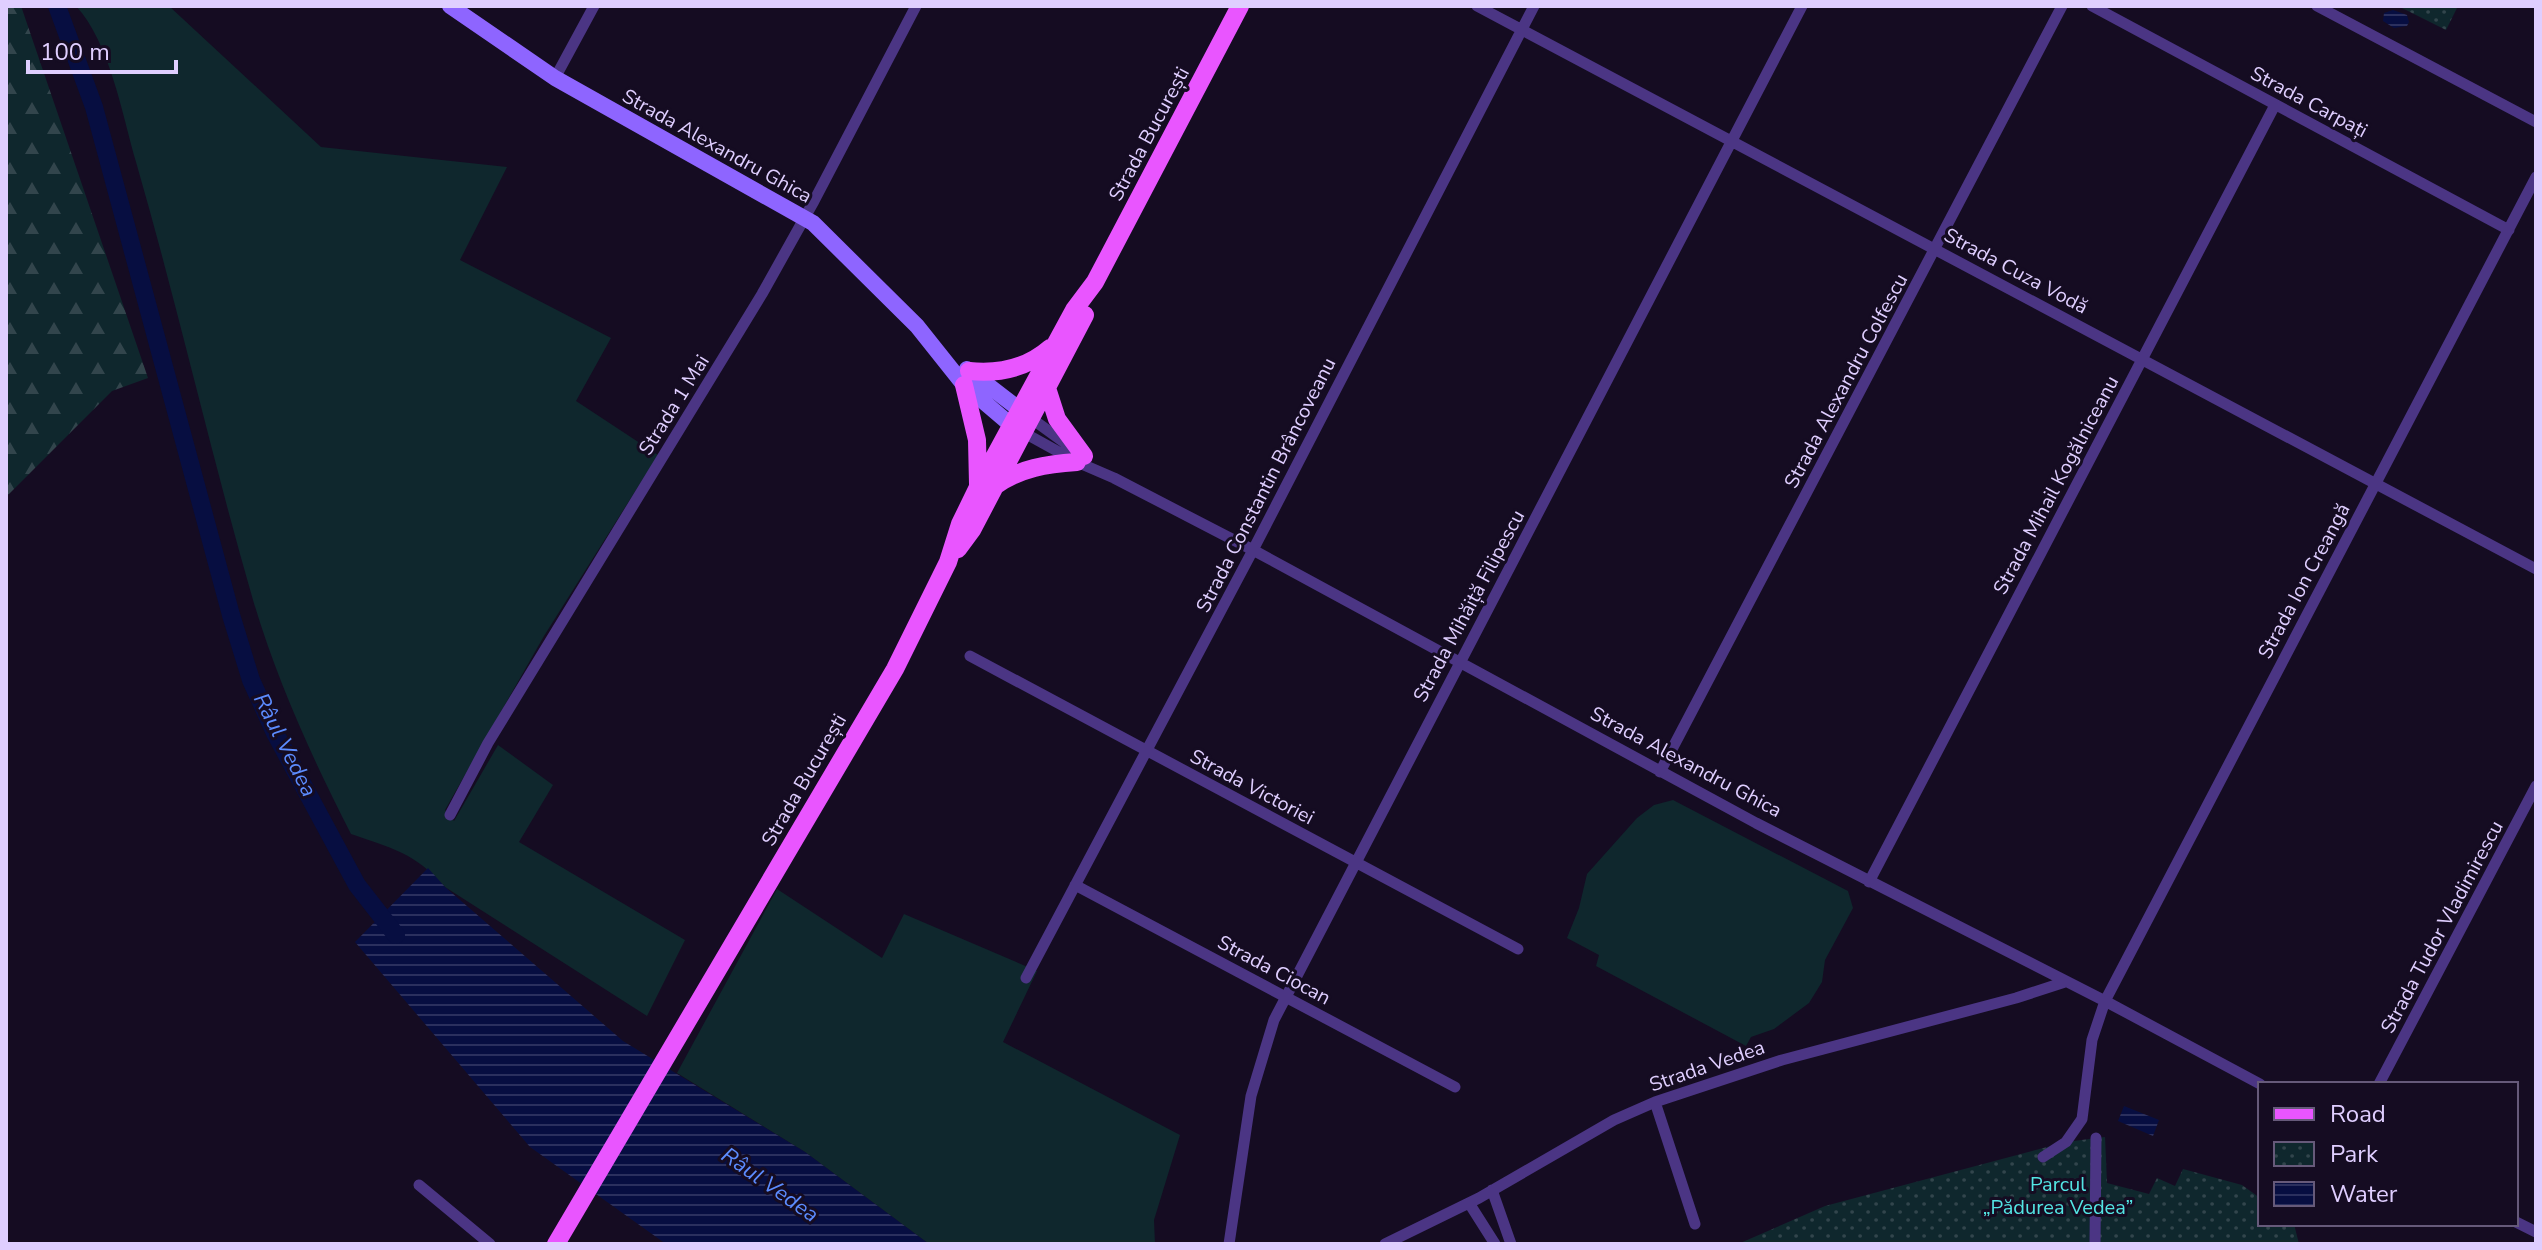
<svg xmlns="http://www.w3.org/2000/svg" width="2542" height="1250" viewBox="0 0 2542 1250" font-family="'Nunito Sans',sans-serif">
<defs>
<pattern id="forest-firs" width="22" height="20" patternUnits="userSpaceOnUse" patternTransform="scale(2)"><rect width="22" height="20" fill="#0f272d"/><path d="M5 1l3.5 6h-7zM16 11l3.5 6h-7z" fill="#32454c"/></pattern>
<pattern id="park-dots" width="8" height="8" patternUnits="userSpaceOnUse" patternTransform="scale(2)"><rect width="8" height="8" fill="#0f272d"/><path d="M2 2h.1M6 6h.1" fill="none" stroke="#32454c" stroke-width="1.8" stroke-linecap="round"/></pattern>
<pattern id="water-rules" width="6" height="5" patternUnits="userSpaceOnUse" patternTransform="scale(2)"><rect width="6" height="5" fill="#070e41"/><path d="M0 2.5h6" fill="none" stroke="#2b305e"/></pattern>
</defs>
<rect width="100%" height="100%" fill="#150c22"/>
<path fill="#0f272d" d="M76,6H169L321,147L507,167L460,260L611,338L576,401L658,455L544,636L445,810L454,821L498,745L553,785L519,842L685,940L647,1016L445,887C415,853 392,848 351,834C313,760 277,681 253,600C211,455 178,307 136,162C122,114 110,43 76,6Z
M1673,800L1848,891L1853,908L1825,960L1822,982L1809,1003L1774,1029L1751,1037L1746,1046L1596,966L1599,955L1567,938L1579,908L1587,874L1637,818L1654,805Z
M777,889L882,958L904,914L1037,971L1003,1042L1180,1135L1154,1220L1155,1244H929L805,1152L677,1073Z"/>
<path fill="url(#forest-firs)" d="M6,6H21L148,378L112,391L6,497Z"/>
<path fill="url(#park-dots)" d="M2398,6H2458L2446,30Z
M2105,1137L2107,1183L2149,1194L2157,1178L2175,1186L2183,1169L2242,1185L2260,1198V1224H2294L2299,1244H1738L1825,1206L2066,1142Z"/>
<path fill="url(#water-rules)" d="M2393,10L2407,15L2409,22L2407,26L2394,28L2383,21L2384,13Z
M428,868L445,887L623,1041L805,1152L929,1244H666L530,1147L355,942Z
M2124,1106L2159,1120L2153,1136L2118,1121Z"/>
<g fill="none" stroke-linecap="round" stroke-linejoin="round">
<path stroke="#070e41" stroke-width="18" d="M57,6L94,107L231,615L251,680L275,733L357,885L396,935"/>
<path stroke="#4b3584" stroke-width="11" d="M1477,6L2536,569
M2092,6L2509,230
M2317,6L2536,122
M555,78L594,6
M1028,416L1072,448
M1019,430L1077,462L1114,478L1253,550L1756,823L2105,1001L2260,1084
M970,656L1518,949
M1660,772L2062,6
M450,815L488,743L762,294L814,201L916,6
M1869,882L2275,105
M1075,885L1455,1087
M1026,978L1253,550L1534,6
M2379,1084L2536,786
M1655,1102L1695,1224
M2043,1157L2066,1142L2082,1119L2092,1040L2105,1001L2536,177
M419,1185L490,1244
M1492,1190L1511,1244
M1469,1203L1495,1244
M2516,1222L2536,1232
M1229,1244L1251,1096L1274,1020L1802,6
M1385,1244L1479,1198L1614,1120L1655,1102L1782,1060L2016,998L2065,982
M2095,1244L2096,1138"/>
<path stroke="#8e65ff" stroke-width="16" d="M450,6L555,78L813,223L917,326L964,385L1011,425
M967,369L1020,410"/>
<path stroke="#e955ff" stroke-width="18" d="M969,371C998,374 1027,368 1050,348
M964,385L977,440L978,484
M1047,388L1057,419L1084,456
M995,486C1020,468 1047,464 1077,462
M958,549L972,530L1085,315
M556,1244L895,669L948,562L960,524L978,487L1074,310L1095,282L1240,6"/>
</g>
<g text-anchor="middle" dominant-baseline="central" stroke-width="6" stroke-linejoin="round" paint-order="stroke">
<g font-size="20" fill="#dfceff" stroke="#150c22">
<text transform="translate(2309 102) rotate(28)">Strada Carpați</text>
<text transform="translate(1149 134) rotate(-62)">Strada București</text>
<text transform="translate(717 146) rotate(29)">Strada Alexandru Ghica</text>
<text transform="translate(2016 271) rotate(28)">Strada Cuza Vodă</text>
<text transform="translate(1846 381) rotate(-62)">Strada Alexandru Colfescu</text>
<text transform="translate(674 405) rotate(-58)">Strada 1 Mai</text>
<text transform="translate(1266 485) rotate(-63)">Strada Constantin Brâncoveanu</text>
<text transform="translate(2056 485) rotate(-62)">Strada Mihail Kogălniceanu</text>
<text transform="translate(2304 581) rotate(-62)">Strada Ion Creangă</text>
<text transform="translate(1469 606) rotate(-62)">Strada Mihăiță Filipescu</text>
<text transform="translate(1686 762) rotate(28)">Strada Alexandru Ghica</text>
<text transform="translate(804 780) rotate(-60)">Strada București</text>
<text transform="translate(1252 787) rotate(28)">Strada Victoriei</text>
<text transform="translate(2442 927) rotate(-62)">Strada Tudor Vladimirescu</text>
<text transform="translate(1274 970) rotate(28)">Strada Ciocan</text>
<text transform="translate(1707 1066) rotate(-19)">Strada Vedea</text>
</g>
<g font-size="20" fill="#53e5e4" stroke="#150c22">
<text x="2058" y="1184">Parcul<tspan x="2058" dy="23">„Pădurea Vedea”</tspan></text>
</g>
<g font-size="22" font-style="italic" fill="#5c8cff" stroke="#150c22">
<text transform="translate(285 745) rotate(63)">Râul Vedea</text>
<text transform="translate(770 1185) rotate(35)">Râul Vedea</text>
</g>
</g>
<rect width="2542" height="1250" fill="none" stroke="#dfceff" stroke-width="16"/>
<rect x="2258" y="1082" width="260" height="144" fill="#150c22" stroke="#665a7a" stroke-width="2"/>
<rect x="2274" y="1108" width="40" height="12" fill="#e955ff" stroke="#665a7a" stroke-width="2"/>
<text x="2330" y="1122" font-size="24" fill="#dfceff">Road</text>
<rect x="2274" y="1142" width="40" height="24" fill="url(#park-dots)" stroke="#665a7a" stroke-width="2"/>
<text x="2330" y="1162" font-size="24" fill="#dfceff">Park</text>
<rect x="2274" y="1182" width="40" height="24" fill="url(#water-rules)" stroke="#665a7a" stroke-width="2"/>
<text x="2330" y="1202" font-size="24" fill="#dfceff">Water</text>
<path d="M28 60v12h148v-12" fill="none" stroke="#dfceff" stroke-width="4"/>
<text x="40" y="60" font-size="24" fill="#dfceff" stroke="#150c22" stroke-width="6" paint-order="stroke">100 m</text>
</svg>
